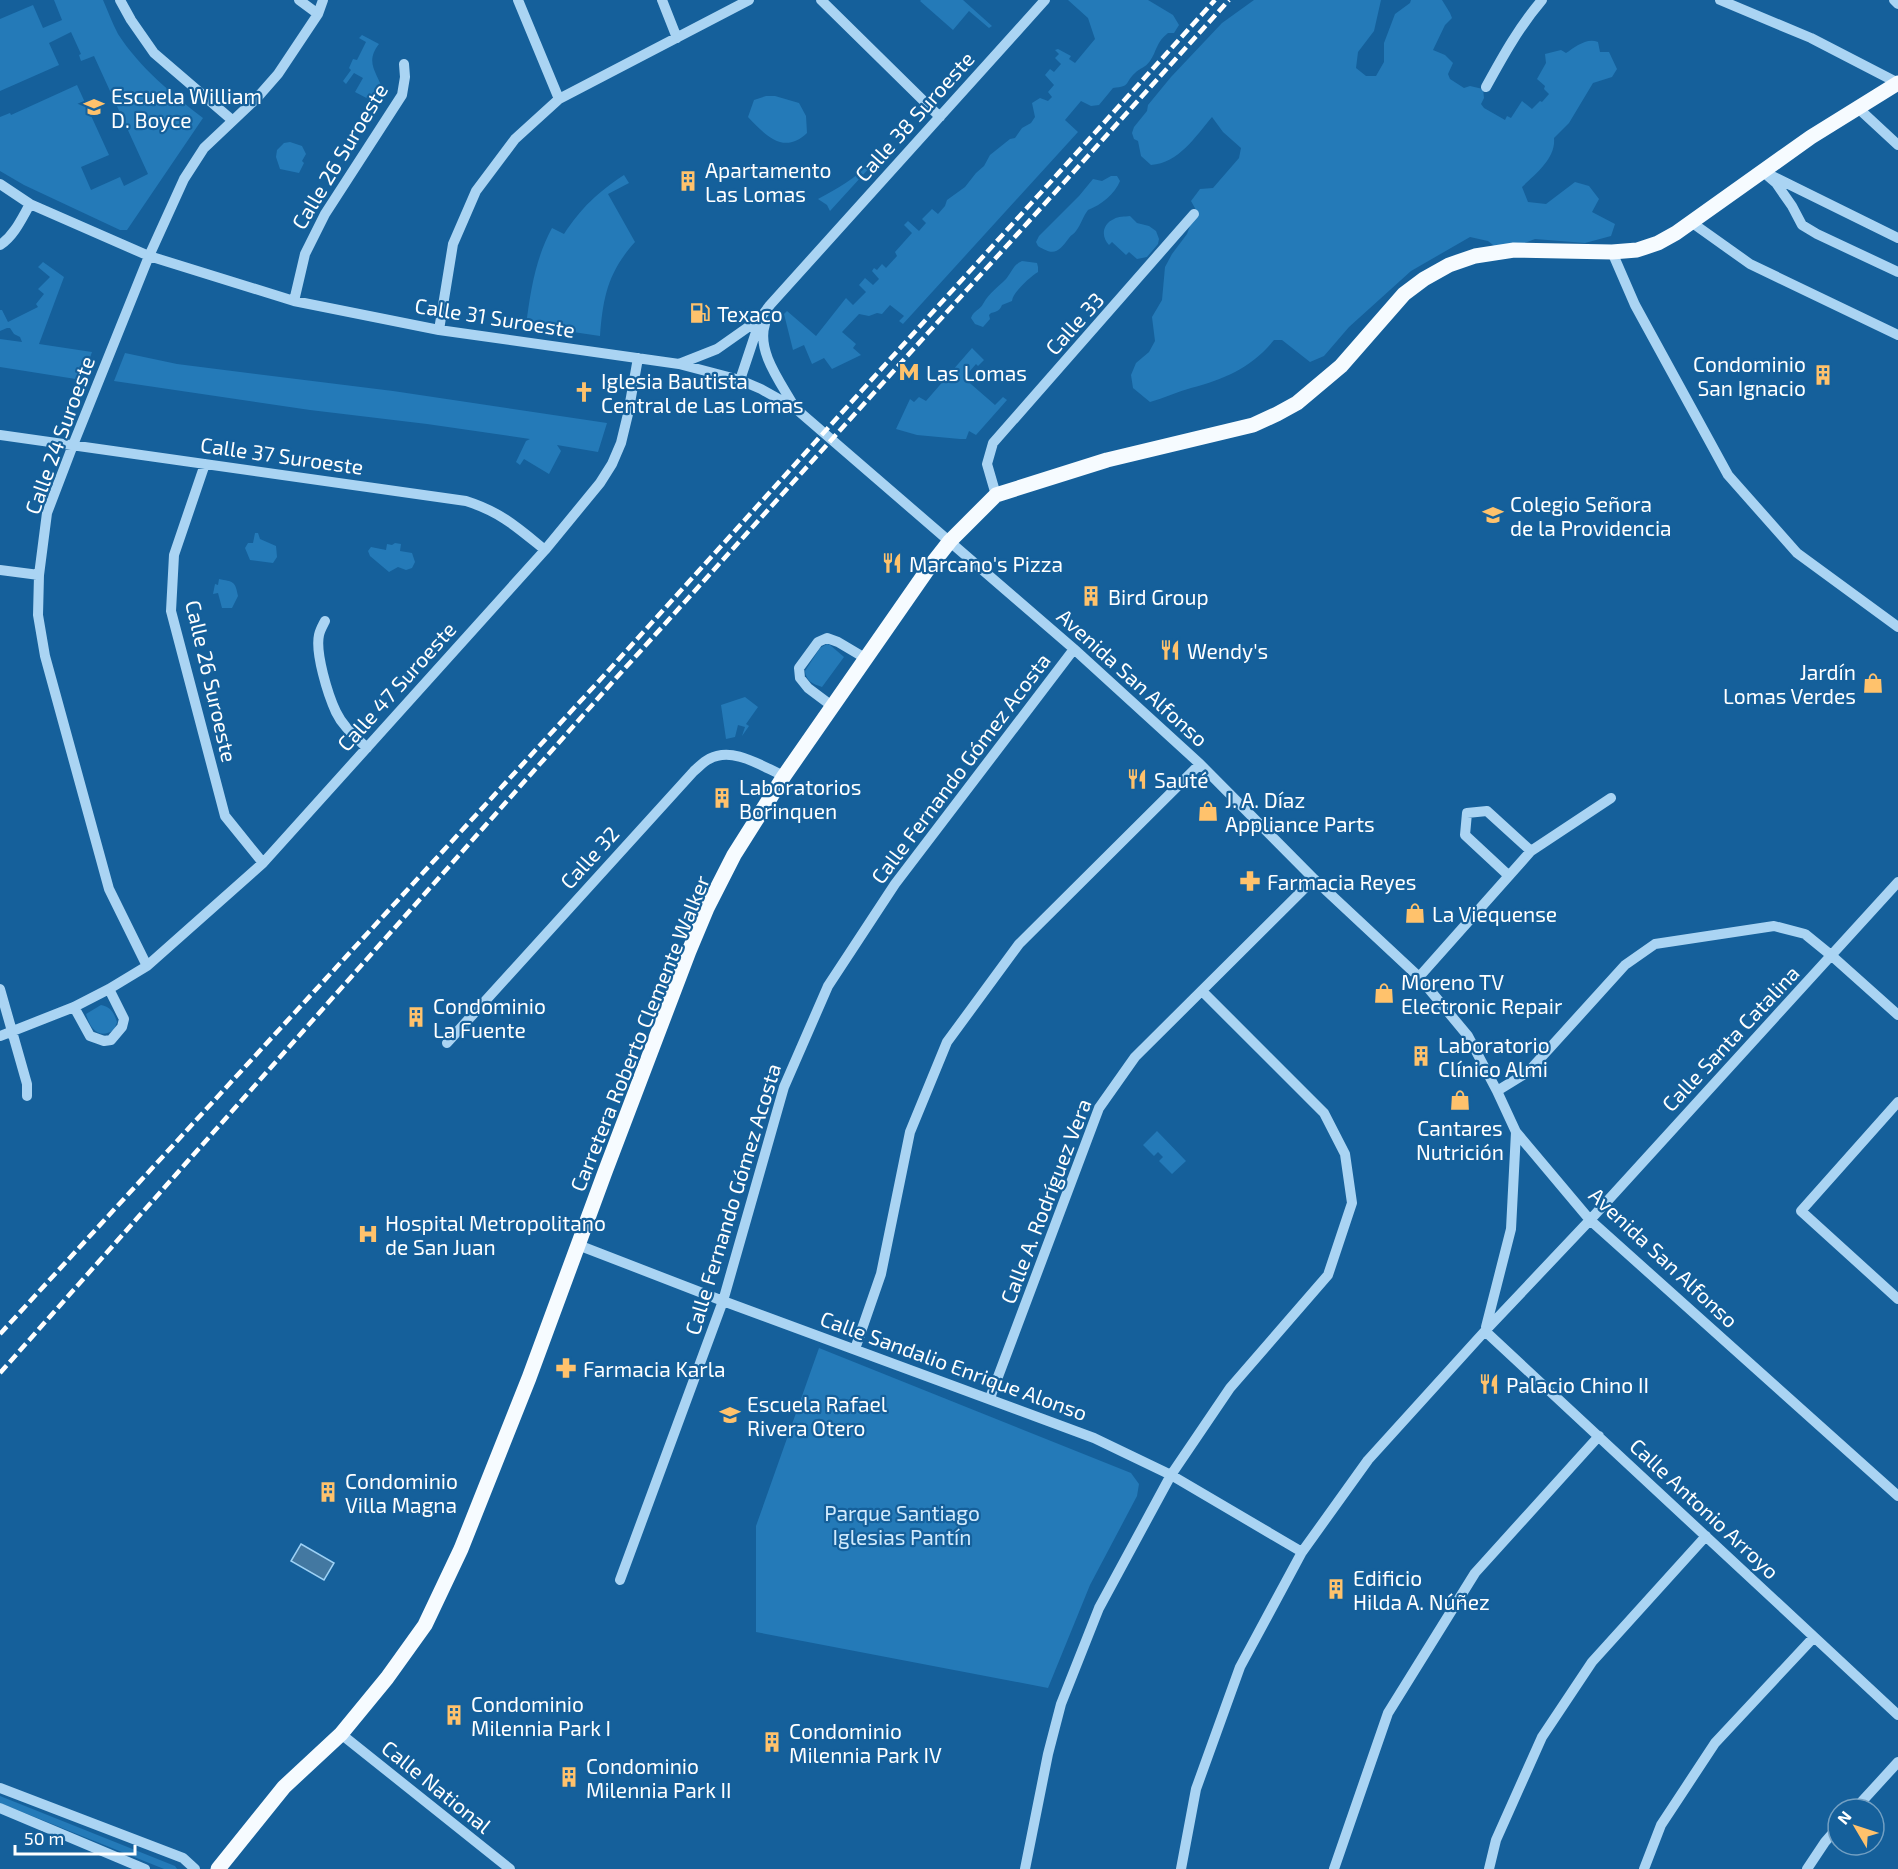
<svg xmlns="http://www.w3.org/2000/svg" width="1898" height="1869" viewBox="0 0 1898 1869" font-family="'Exo 2',sans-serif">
<rect width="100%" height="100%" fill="#15609b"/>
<path fill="#247ab8" d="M54,0H103C108,11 112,23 118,34C140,68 172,94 203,118L127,230H120L24,185L0,171V117L10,113L11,115L77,85L109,155L81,167L91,190L120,177L124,186L148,174L94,56L81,61L79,55L81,54L71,32L49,43L59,65L0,91V19L33,5L43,28L62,20Z
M921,0H963L992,26L989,28L969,11L953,30L920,1Z
M1068,0H1148L1173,15L1179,25L1174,33H1168C1156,42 1157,51 1150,61C1145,68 1140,68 1135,73C1124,83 1132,86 1113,88L1099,105L1091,106L1081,101L1065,120L1078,132L903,324L899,321L904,316L890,305L882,314L877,313L869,316L859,314L842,332L856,344L853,348L861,355L832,369L824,358L812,364L804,345L793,350L784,314L787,311L816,336L846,298L853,305L866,292L859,285L865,278L873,285L879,279L872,271L874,268L877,270L882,264L886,268L897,256L895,252L912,233L904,225L908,221L919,231L926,223L922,219L932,209L938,214L945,206L947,200L965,187L976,173L984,166L990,155L1010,139L1015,138L1022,128L1031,123L1035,117L1032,103L1040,98L1048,101L1052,97L1048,92L1054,85L1045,75L1050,69L1054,72L1061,64L1055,58L1059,54L1055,50L1058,49L1071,56L1069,59L1075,63L1095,39L1088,18Z
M1254,0H1381L1374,31L1358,52L1356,68L1366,76H1376L1384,62V43L1395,14L1410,3L1411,0H1442L1450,13L1452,18L1445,25L1433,50L1445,55L1453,63L1448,74L1450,79L1464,88L1470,86L1483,89L1484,98L1481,104L1484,108L1505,120L1507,116L1511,118L1522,101L1532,109L1540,101L1542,102L1549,94L1544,89L1545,86L1537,79L1546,63L1545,54L1561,50L1566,53C1575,47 1587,37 1598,42L1600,52H1609L1617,69L1612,77L1593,83L1569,123L1554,138C1556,159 1535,174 1522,187L1528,202L1546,204L1575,182L1589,186L1599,199L1592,212L1615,224L1611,236L1585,243L1535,239L1502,252L1488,241L1470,237L1411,271L1349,327L1324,356L1310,362L1282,340H1274C1251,368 1224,379 1191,388C1177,392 1164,398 1150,402L1133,388L1131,375L1136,363L1149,352L1155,341L1152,317L1162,300L1165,267L1172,254L1187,234L1196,210L1191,201L1200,189L1213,188L1239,158L1241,148L1223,132L1212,117C1195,137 1179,163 1151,165L1141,156L1138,141L1134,139L1132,133L1134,127L1147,111L1148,105L1171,77L1222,23Z
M362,35L379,44C364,63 378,73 383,91L376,103L355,92L363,78L354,73L346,84L343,81L351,70L349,68L353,59L357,60L366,42L359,38Z
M766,96H775L799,103L806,116L807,133C784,155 766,136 748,117L754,100Z
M290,142L302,146L306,154L302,161L304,163L299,173L280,169L276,157L277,150L284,143Z
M871,162L872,165L830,211L827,205L818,199C838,188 855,179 871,162Z
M624,175L629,183L608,194L635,242C608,272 603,297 600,336L526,325C531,289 535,260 552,228L564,234C582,207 597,193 624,175Z
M1111,176H1117L1120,181C1115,194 1101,205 1088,210C1083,216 1081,225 1076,231C1074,234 1071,235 1069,238C1059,251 1055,257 1038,246L1036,242L1039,236L1079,196L1093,179L1102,181Z
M1130,216L1137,223L1149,226L1156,231L1159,239L1158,244L1147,257L1137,259L1129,252L1126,255L1112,242L1109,245C1101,237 1102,224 1114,219C1118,216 1125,217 1130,216Z
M1022,261L1037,263L1038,267V272C1030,277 1013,292 1012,301L1002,305C1000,310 997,312 991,313L989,315L990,319L983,327L975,324L971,318C974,310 980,310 983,304C990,292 997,288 1006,279C1012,272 1013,265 1022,261Z
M43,262L64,277L39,344L92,352L82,380L0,367V339L22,342L20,337L14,334L10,328H7L0,331V310H2L8,322L38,307L36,304L44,294L38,289L50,277L38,267Z
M972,348L984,360L978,366L976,364L964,378L995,405L1003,397L1007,400L976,435L969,431L966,439H960L917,435L896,429L910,399L914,402L919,397L926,401Z
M125,353L177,364L393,391L607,423L598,452L557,445L561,451L549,474L524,459L520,465L516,462L526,441L530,439L427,424L310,410L114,381Z
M255,533H258L260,539L276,546L277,557L273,563L250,560L245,548L248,543H253Z
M395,543L401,544L400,551L412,553L415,562L412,568L406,570L398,567L389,572L370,556L368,551L371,547L386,550L387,544L392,545Z
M219,579C233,582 235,580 238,596L232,608H222L218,593L213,594L215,584L218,585Z
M827,644L830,645L844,657L822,687C813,684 806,681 805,671L820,648Z
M745,697L758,707L746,724L749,726L742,736L745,727L738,725L735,737L726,739L721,705Z
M101,1005C111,1007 114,1013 117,1022L114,1030C98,1040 90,1028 86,1014Z
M1157,1131L1186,1161L1172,1174L1159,1161L1163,1157L1158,1152L1154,1156L1143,1145Z
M819,1348L1131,1473L1139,1484L1137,1496L1090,1585L1048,1688L756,1632V1526Z
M0,1796L175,1866L177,1869H164L0,1803Z"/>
<path fill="#4378a1" stroke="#9dd1f5" stroke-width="1.5" d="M301,1544L334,1563L324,1580L291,1561Z"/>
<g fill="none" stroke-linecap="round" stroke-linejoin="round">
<path stroke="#aad4f3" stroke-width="10" d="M120,0L131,20L154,53L232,120
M299,0L318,14
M518,0L559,99
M662,0L677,38
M821,0L940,117
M1720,0L1811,38L1898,83
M1894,0L1898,4
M1486,87C1503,56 1519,27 1542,0
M1858,108L1898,145
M1762,171L1776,183L1792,206L1802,225L1817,234L1898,272
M1770,175L1898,238
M0,184L30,204L149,256L294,301L439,330L679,364L740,380L761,389L795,408L1074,649L1200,764L1314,879L1419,977L1468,1036L1497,1091L1516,1132L1590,1220L1898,1496
M1691,222L1750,264L1898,335
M0,245C14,236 22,218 30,204
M1612,252L1635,305L1728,475L1797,553L1898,627
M294,301L305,254L325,214L402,95L405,77L404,64
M765,324C756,352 782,384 795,408
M439,330L453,244L476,191L515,139L559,99L749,0
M679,364L717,349L761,318
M740,380L761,317L770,305L1045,0
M0,435L466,501C501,512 518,528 545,550
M205,464L174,555L171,611L225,816L263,863
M996,495L987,464L993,443L1194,214
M0,570L39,575
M325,621C323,625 320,630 319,635C315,653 328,695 336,712C343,727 356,737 367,748
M832,706L808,688L800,678L799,668L818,642L827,638L838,642L865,658
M1508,875L1465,835L1467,813L1487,811L1531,851
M147,966L109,889L45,656L38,615L39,575L47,513L73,445L149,256L184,179L204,148L257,98L278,74L318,14L323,0
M1419,977L1531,851L1611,798
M0,989L27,1084V1096
M74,1007L90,1036L104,1041L111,1040L122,1027L124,1019L109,989
M0,1036L74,1007L109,989L147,966L263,863L545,550L600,483L612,464L621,443L628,414L638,358
M447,1043L694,771C699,767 703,762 709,759C733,746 761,766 784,776
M1497,1091L1528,1072L1625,965L1655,944L1774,926L1805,934L1832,956L1898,1015
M1898,1102L1801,1211L1898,1299
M578,1245L723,1301L1094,1438L1171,1475L1302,1552
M1486,1327L1511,1229L1516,1132
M1485,1331L1898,1715
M855,1349L881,1274L910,1132L947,1042L1019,944L1200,764
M990,1398L1099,1108L1135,1057L1314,879
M620,1580L723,1301L784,1087L828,986L895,884L1074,649
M341,1734L510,1869
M0,1788L183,1858L195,1869
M0,1808L145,1869
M1855,1809L1898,1762
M1025,1869L1048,1754L1061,1704L1099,1608L1171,1475L1230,1388L1328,1275L1352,1203L1345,1154L1324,1113L1202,991
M1181,1869L1196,1789L1240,1667L1302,1552L1368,1460L1485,1331L1590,1220L1898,882
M1334,1869L1388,1713L1475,1573L1599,1436
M1489,1869L1496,1840L1542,1737L1592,1662L1706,1536
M1644,1869L1661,1825L1715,1743L1814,1637
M1807,1869L1825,1842L1838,1827"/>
<path stroke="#f6fbff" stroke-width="15" d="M218,1869L284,1787L341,1734L387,1678L425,1625L461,1549L529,1378L605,1172L689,951L707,908L734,855L784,776L928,569L950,541L996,495L1107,460L1253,425L1277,414L1297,403L1341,366L1404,294L1424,279L1449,265L1475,256L1514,250L1612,252L1637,250L1658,243L1676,233L1811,137L1898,83"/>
<path stroke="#fff" stroke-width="4.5" stroke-dasharray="10 4.5" stroke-linecap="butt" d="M0,1334L609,670L1215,0
M0,1373L617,677L1229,0"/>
</g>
<defs>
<g id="school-bare" transform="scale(1.62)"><path d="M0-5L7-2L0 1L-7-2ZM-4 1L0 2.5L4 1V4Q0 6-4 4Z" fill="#ffc26c" stroke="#15609b" stroke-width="2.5" paint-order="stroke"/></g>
<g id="building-bare" transform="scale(1.62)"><path d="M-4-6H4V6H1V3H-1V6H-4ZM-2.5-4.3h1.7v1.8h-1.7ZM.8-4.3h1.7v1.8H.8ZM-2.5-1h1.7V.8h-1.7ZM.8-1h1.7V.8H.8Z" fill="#ffc26c" stroke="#15609b" stroke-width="2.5" paint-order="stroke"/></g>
<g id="fuel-bare" transform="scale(1.62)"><path d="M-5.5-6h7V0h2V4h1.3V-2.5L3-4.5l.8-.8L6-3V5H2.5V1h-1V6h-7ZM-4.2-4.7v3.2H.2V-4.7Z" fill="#ffc26c" stroke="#15609b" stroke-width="2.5" paint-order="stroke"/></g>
<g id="metro-bare" transform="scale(1.62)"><path d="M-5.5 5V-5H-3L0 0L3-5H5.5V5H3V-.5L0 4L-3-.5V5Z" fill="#ffc26c" stroke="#15609b" stroke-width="2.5" paint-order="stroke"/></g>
<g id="church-bare" transform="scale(1.62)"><path d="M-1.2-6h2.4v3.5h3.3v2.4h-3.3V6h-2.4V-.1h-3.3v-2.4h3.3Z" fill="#ffc26c" stroke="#15609b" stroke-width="2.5" paint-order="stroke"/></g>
<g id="restaurant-bare" transform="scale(1.62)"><path d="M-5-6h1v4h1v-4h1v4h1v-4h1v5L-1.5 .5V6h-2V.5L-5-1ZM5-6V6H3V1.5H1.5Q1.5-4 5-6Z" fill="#ffc26c" stroke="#15609b" stroke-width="2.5" paint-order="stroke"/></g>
<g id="shop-bare" transform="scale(1.62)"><path d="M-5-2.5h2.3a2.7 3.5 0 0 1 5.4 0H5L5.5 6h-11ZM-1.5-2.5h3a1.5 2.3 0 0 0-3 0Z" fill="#ffc26c" stroke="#15609b" stroke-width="2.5" paint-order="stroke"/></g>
<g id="pharmacy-bare" transform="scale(1.62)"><path d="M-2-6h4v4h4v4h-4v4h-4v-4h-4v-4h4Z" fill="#ffc26c" stroke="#15609b" stroke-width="2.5" paint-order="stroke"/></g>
<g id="hospital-bare" transform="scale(1.62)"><path d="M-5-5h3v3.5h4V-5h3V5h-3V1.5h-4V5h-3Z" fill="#ffc26c" stroke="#15609b" stroke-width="2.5" paint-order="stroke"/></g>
</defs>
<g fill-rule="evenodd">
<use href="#school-bare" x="94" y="107"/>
<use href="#building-bare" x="688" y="181"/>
<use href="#fuel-bare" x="700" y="313"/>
<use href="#metro-bare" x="909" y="372"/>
<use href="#building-bare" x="1823" y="375"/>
<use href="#church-bare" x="584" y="392"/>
<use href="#school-bare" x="1493" y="515"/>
<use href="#restaurant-bare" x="892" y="563"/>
<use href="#building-bare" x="1091" y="596"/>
<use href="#restaurant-bare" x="1170" y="650"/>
<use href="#shop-bare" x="1873" y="683"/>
<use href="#restaurant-bare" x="1137" y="779"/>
<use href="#building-bare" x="722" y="798"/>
<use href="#shop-bare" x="1208" y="811"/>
<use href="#pharmacy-bare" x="1250" y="881"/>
<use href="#shop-bare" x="1415" y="913"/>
<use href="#shop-bare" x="1384" y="993"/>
<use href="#building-bare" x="416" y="1017"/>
<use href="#building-bare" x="1421" y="1056"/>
<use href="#shop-bare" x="1460" y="1100"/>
<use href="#hospital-bare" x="368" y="1234"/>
<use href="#pharmacy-bare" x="566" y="1368"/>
<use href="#restaurant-bare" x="1489" y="1384"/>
<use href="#school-bare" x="730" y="1415"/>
<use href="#building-bare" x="328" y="1492"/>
<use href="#building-bare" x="1336" y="1589"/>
<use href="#building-bare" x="454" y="1715"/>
<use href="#building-bare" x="772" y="1742"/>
<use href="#building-bare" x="569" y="1777"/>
</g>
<g text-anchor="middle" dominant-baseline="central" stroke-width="4.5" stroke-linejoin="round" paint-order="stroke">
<g font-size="21" fill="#fff" stroke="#15609b" text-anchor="start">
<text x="111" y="95">Escuela William<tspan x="111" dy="24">D. Boyce</tspan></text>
<text x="705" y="169">Apartamento<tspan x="705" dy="24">Las Lomas</tspan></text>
<text x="717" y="313">Texaco</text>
<text x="1806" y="363" text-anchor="end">Condominio<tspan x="1806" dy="24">San Ignacio</tspan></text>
<text x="926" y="372">Las Lomas</text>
<text x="601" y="380">Iglesia Bautista<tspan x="601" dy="24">Central de Las Lomas</tspan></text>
<text x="1510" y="503">Colegio Señora<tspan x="1510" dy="24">de la Providencia</tspan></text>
<text x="909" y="563">Marcano's Pizza</text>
<text x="1108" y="596">Bird Group</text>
<text x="1187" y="650">Wendy's</text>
<text x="1856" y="671" text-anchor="end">Jardín<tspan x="1856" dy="24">Lomas Verdes</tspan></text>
<text x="1154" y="779">Sauté</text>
<text x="739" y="786">Laboratorios<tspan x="739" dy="24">Borinquen</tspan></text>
<text x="1225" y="799">J. A. Díaz<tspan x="1225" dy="24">Appliance Parts</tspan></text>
<text x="1267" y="881">Farmacia Reyes</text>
<text x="1432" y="913">La Viequense</text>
<text x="1401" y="981">Moreno TV<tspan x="1401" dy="24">Electronic Repair</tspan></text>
<text x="433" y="1005">Condominio<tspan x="433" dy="24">La Fuente</tspan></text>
<text x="1438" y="1044">Laboratorio<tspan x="1438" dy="24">Clínico Almi</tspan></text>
<text x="1460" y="1127" text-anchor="middle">Cantares<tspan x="1460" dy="24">Nutrición</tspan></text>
<text x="385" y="1222">Hospital Metropolitano<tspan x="385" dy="24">de San Juan</tspan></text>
<text x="583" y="1368">Farmacia Karla</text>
<text x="1506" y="1384">Palacio Chino II</text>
<text x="747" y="1403">Escuela Rafael<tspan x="747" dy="24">Rivera Otero</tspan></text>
<text x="345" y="1480">Condominio<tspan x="345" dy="24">Villa Magna</tspan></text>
<text x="1353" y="1577">Edificio<tspan x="1353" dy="24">Hilda A. Núñez</tspan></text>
<text x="471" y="1703">Condominio<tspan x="471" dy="24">Milennia Park I</tspan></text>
<text x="789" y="1730">Condominio<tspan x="789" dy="24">Milennia Park IV</tspan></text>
<text x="586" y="1765">Condominio<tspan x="586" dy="24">Milennia Park II</tspan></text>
</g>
<g font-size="21" fill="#fff" stroke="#15609b">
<text transform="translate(914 116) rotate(-48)">Calle 38 Suroeste</text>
<text transform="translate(339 156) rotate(-59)">Calle 26 Suroeste</text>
<text transform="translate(495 317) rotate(9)">Calle 31 Suroeste</text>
<text transform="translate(1074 323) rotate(-48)">Calle 33</text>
<text transform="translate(59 435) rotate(-70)">Calle 24 Suroeste</text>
<text transform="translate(282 455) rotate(8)">Calle 37 Suroeste</text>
<text transform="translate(1133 677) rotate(42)">Avenida San Alfonso</text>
<text transform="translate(212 681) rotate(77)">Calle 26 Suroeste</text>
<text transform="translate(396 686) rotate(-48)">Calle 47 Suroeste</text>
<text transform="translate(960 768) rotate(-53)">Calle Fernando Gómez Acosta</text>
<text transform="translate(589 857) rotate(-48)">Calle 32</text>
<text transform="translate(639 1033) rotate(-68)">Carretera Roberto Clemente Walker</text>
<text transform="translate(1730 1038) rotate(-47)">Calle Santa Catalina</text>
<text transform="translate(732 1199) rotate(-73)">Calle Fernando Gómez Acosta</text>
<text transform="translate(1045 1201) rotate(-69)">Calle A. Rodríguez Vera</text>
<text transform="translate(1664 1257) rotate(43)">Avenida San Alfonso</text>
<text transform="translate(954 1365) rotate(20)">Calle Sandalio Enrique Alonso</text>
<text transform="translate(1705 1508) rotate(43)">Calle Antonio Arroyo</text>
<text transform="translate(437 1786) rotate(39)">Calle National</text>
</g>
<g font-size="21" fill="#d2ebfd" stroke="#15609b">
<text x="902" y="1512">Parque Santiago<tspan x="902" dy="24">Iglesias Pantín</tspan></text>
</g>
</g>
<g transform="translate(1856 1827) rotate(309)"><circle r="28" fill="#15609b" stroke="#73a0c3" stroke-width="1.5"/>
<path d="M0-4.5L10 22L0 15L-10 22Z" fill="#ffc26c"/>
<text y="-9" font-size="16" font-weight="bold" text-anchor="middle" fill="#ffffff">N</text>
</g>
<path d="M15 1845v9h120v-9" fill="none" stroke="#ffffff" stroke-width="3"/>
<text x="24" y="1845" font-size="18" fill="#ffffff" stroke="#15609b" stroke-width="4.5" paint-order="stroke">50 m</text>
</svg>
